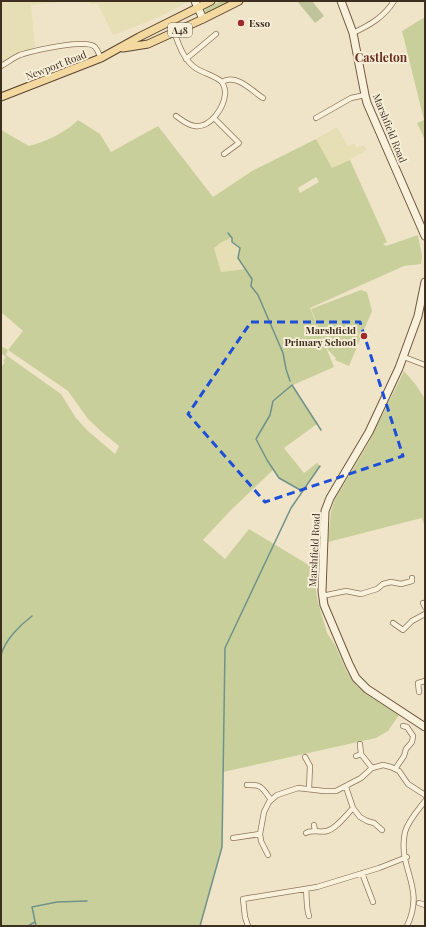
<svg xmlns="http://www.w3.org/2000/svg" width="426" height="927" viewBox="0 0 426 927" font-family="'Playfair Display',serif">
<rect width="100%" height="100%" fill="#f0e4c8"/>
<path fill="#e6deb5" d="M1,1H70L31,5L35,47L9,58L1,63Z
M86,1H190L157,18L113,35L98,4H91Z
M337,127L348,146L354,143L357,148L364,145L367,150L337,167L332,168L316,139Z
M232,238V242L240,248L246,269L221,272L214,248L222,242Z"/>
<path fill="#c9cf9b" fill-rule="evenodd" d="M221,1H230L208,12H205V9Z
M425,17V140L417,123L424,120L402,31Z
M78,120L100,134L111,152L158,126L213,197L252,171L316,139L332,168L350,160L387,242L383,244L386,246L418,235L422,256L421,264L404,266L310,308L334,367L293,385L317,424L284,448L304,473L317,463L320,466L302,491L279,478L273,470L230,511L203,540L225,559L249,529L317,570L316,591L318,602L327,633L335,645L347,672L356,685L368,695L399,715L388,731L376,738L223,772L222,847L200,926H1V366H2L5,362L3,361L6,357L1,353V346L8,350L23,331L1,312V130L29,146C47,141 65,133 78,120ZM316,177L319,182L300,193L298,188ZM231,238L232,242L240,248L238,258L246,269L221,272L214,248L222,242ZM8,350L68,391L88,419L103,433L119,446L115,454L88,431L76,418L61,394L6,355Z
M361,290L367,292L372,311L349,366L335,360L336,358L328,350L311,309Z
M404,371L416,385L425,399V528L422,518L328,542L331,511L335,499L369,442Z"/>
<path fill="#bfc49a" d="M297,1H312L324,16L315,23Z"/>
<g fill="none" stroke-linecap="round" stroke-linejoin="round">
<path stroke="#6f938a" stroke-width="1.5" d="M228,233L232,238V242L240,248L238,258L252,279L251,286L258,295L283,353L286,369L290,381
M302,491L279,478L267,460L256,439L270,415L273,401L292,385L321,430
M1,655C5,640 20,625 32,616
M1,925V926
M28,926L35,922
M36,926L32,907L57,902L87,901
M200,926L222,847L225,648L291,508L320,466"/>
<g stroke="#8d765c" stroke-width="6">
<path id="street" d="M170,21C177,38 181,59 197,69C206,74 215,76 222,82C236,73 252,91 263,98
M353,33C370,25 384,17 394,1
M186,59L216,34
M1,66C7,63 13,58 20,55C32,51 87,38 95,47C98,50 99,55 101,58
M176,116C182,120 187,125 195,126C211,128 224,107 225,94C226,90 224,86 222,82
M214,118L239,143L224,154
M316,118L351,98L365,95
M404,357L425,365
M322,596L346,591L361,594L377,589L383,584L391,582L401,584L412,581V578
M423,603L425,607
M393,623L403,630L412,621L425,614
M419,692L418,683L425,681
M360,744L361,754L372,768
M356,756L361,754
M305,757L310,766L309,789
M395,769L404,756L406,749L412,742L413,736L407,727L403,726
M247,785C262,784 263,789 271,800
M346,787L353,808L360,817L367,821L374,823L382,830
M314,825L315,831
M306,833C312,829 320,833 327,831C337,828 346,815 353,808
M260,834L261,841L268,855
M233,838L260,834L264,812L269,802L277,795L298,788L324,791H336L361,778L372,768L383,765L391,767L399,771L408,784L425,795
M362,873L373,902
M306,889C307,898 306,907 309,916
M419,903L425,905
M248,926L245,917L243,899L317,887L379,868L407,857
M407,926C426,886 397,869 405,832C408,821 418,810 425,801"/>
</g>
<g stroke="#6f573f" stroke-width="9">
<path id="secondary" d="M195,1L203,19
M341,1L353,33L365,95L367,103L425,236
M425,282L418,316L399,368L369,432L330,498L325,511L322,591L324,605L349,664L356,678L367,689L425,727"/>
</g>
<g stroke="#5b4430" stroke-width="9">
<path id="primary" d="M123,48L148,44L203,19L239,1
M1,97L101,58L139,37L211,1"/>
</g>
<use href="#street" stroke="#faf1dc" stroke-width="4.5"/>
<use href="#secondary" stroke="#faf1dc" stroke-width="7"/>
<use href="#primary" stroke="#f3d9a0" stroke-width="7"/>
</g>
<path fill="none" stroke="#1d4ed8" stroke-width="3" stroke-dasharray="8 5" stroke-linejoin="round" d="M251,322H360L403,456L265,502L188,414Z"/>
<g fill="#9e2a2b" stroke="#f7eed8" stroke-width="1.5">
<circle cx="241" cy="23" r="4"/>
<circle cx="364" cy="336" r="4"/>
</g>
<g text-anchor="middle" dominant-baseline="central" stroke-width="4" stroke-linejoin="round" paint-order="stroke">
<rect fill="#f7eed8" stroke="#756857" stroke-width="1" x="168" y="23" width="24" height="14" rx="3"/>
<g font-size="9" font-weight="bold" fill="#3d2e20">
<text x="180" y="30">A48</text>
</g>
<g font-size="10" font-weight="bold" fill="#3d2e20" stroke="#f7eed8" text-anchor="start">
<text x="249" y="23">Esso</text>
<text x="356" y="330" text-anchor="end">Marshfield<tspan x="356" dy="12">Primary School</tspan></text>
</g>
<g font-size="10" fill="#3d2e20" stroke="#f7eed8">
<text transform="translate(56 65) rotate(-21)">Newport Road</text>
<text transform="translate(390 128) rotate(68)">Marshfield Road</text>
<text transform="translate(314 550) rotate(-87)">Marshfield Road</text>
</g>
<g font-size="12" font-weight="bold" fill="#6b2e1e" stroke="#f7eed8">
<text x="381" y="57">Castleton</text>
</g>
</g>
<rect width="426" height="927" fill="none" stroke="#3d2e20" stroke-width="4"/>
</svg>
